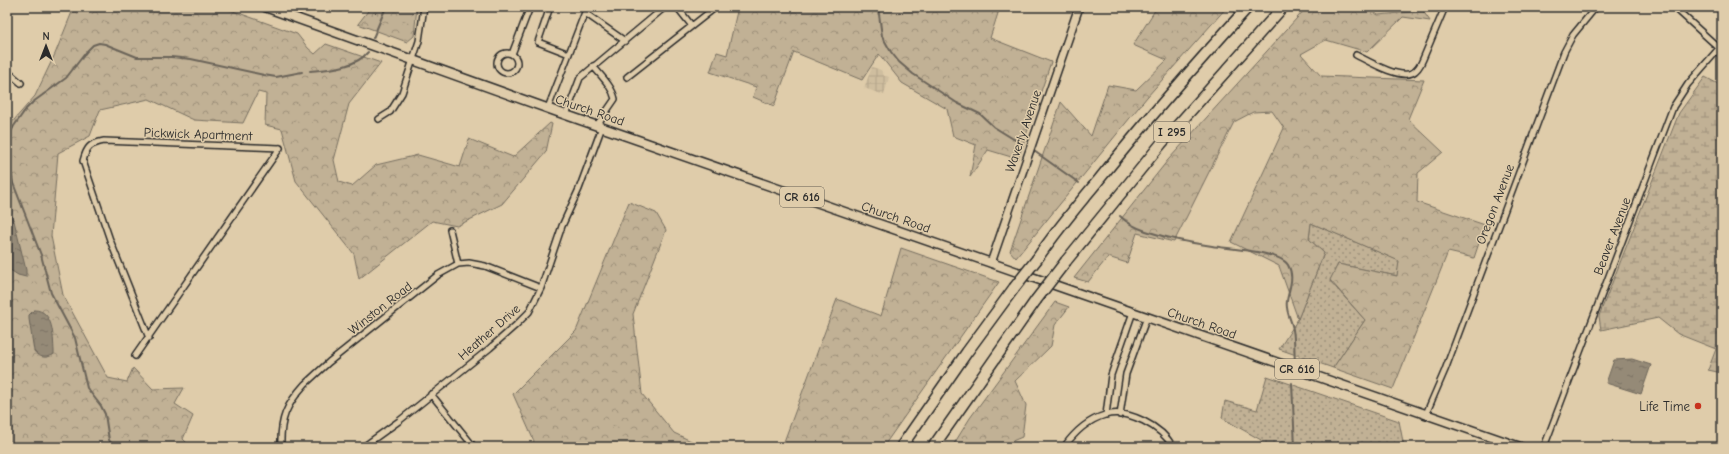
<svg xmlns="http://www.w3.org/2000/svg" width="1729" height="454" viewBox="0 0 1729 454" font-family="'Comic Neue',sans-serif">
<defs>
<pattern id="industrial-grid" width="8" height="8" patternUnits="userSpaceOnUse"><rect width="8" height="8" fill="#cfbe9f"/><path d="M0 4h8M4 0v8" fill="none" stroke="#b2a389"/></pattern>
<pattern id="grass-dots" width="8" height="8" patternUnits="userSpaceOnUse"><rect width="8" height="8" fill="#c1b195"/><path d="M2 2h.1M6 6h.1" fill="none" stroke="#9d907a" stroke-width="1.8" stroke-linecap="round"/></pattern>
<pattern id="forest-crowns" width="20" height="18" patternUnits="userSpaceOnUse"><rect width="20" height="18" fill="#c1b195"/><path d="M2 6a3 3 0 1 1 6 0M12 15a3 3 0 1 1 6 0" fill="none" stroke="#9d907a"/></pattern>
<pattern id="wetland-marsh" width="20" height="14" patternUnits="userSpaceOnUse"><rect width="20" height="14" fill="#c1b195"/><path d="M1 5h8M5 5V1M11 12h8M15 12V8" fill="none" stroke="#9d907a"/></pattern>
<pattern id="water-ripples" width="26" height="14" patternUnits="userSpaceOnUse"><rect width="26" height="14" fill="#958a77"/><path d="M2 4q2-2 4 0t4 0M15 11q2-2 4 0t4 0" fill="none" stroke="#7a7162"/></pattern>
</defs>
<rect width="100%" height="100%" fill="#dfccaa"/>
<filter id="ink" filterUnits="userSpaceOnUse"><feTurbulence type="fractalNoise" baseFrequency=".025" numOctaves="2"/><feDisplacementMap in="SourceGraphic" scale="8" xChannelSelector="R" yChannelSelector="G"/><feConvolveMatrix kernelMatrix="1 2 1 2 8 2 1 2 1" color-interpolation-filters="sRGB"/></filter>
<g filter="url(#ink)">
<path fill="url(#industrial-grid)" d="M872,67L881,70L884,76L889,77L884,95L864,88Z"/>
<path fill="url(#grass-dots)" stroke="#766e60" d="M1311,223L1400,261L1397,276L1338,264L1330,281L1365,320L1333,368L1279,349L1298,319L1324,253L1309,239Z
M1267,376L1399,421L1404,447H1262L1261,440L1222,418L1225,401L1257,410Z"/>
<path fill="url(#forest-crowns)" stroke="#766e60" d="M74,7H222L297,34L308,48L315,54L326,44L381,63L349,104L334,160L339,182L352,186L376,165L418,155L460,167L469,139L513,157L550,123L552,124L546,152L502,204L457,226L432,221L359,279L354,254L296,181L282,129L265,125L266,94L258,92L243,123L194,120L149,99L100,110L90,136L58,153L51,236L63,295L108,378L127,382L133,368L153,389L184,388L175,404L193,416L183,439L191,447H7V128L35,96L55,54Z
M371,7H417L414,36L407,42L358,24Z
M738,7H1000L990,38L1051,62L1018,159L988,150L970,177L976,145L953,136L947,109L902,83L879,54L862,80L794,52L774,106L753,97L756,87L710,72L717,52L727,55Z
M1157,7H1227L1147,97L1016,258L1010,251L1061,102L1091,136L1108,85L1136,90L1167,60L1133,45Z
M1307,7H1367L1378,15L1423,11L1430,21L1403,17L1367,52L1326,40L1301,54L1321,76L1424,80L1408,119L1443,152L1418,173L1417,202L1485,225L1474,258L1448,252L1393,389L1333,368L1365,320L1330,280L1338,264L1397,276L1399,261L1311,223L1309,239L1324,253L1298,319L1279,266L1231,242L1284,128L1272,111L1253,112L1234,122L1174,242L1137,233L1127,263L1108,257L1088,282L1074,278L1168,160Z
M629,202L656,213L666,230L633,314L642,394L674,433L704,447H531L534,441L513,394L576,331Z
M901,248L999,282L883,447H782L837,299L881,316Z
M1055,302L1069,307L1055,325L1051,346L1015,381L1026,405L1022,437L998,447H952L970,418Z"/>
<path fill="url(#wetland-marsh)" stroke="#766e60" d="M1705,77L1722,86V373L1708,370L1716,349L1678,334L1658,318L1601,330L1599,316L1679,113Z"/>
<path fill="url(#water-ripples)" stroke="#6b6459" d="M7,209L14,221L26,270V277L18,275L7,268Z
M34,310C54,310 53,337 54,351V354C47,359 39,358 34,351L29,319V315Z
M1632,359L1651,365L1641,394L1606,383L1614,360Z"/>
<g fill="none" stroke-linecap="round" stroke-linejoin="round">
<path stroke="#6b6459" stroke-width="2" d="M878,7L882,36L891,52L899,62L913,74L957,103L980,114L994,127L1023,145
M373,38L386,7
M310,71C329,69 355,68 368,52
M1034,151L1079,183
M7,186L13,183
M1120,216C1127,223 1137,228 1146,231C1167,238 1190,243 1212,246C1228,249 1280,251 1288,265C1295,277 1289,288 1287,301C1285,312 1292,320 1293,330C1295,340 1294,351 1295,361
M1292,383L1295,447
M114,447L109,440L105,414L101,406L87,388L75,338L51,293L41,255L13,183L9,160L8,137L14,126L26,109L33,102L66,78L87,51L93,45L99,43L105,44L137,57H171L191,59L264,75L276,77L302,72"/>
<g stroke="#2b2b2b" stroke-width="8">
<path id="minor" d="M338,7H339
M550,7L538,42L569,54
M677,7L692,26
M1674,7L1719,48
M585,13L625,41
M497 63a10 10 0 1 1 20 0a10 10 0 1 1-20 0Z
M512,54L530,7
M1356,55C1368,61 1398,79 1412,73C1417,71 1421,64 1423,59L1445,7
M593,66C601,76 612,86 615,99L597,125
M7,71L21,83
M627,77L716,7
M548,108L587,7
M566,115L580,78L665,7
M379,119L390,112L402,93L419,41L424,7
M450,230L458,264
M149,338L110,240L83,161C87,146 90,144 104,141L280,148
M135,356L280,148
M431,394L474,447
M1426,414L1445,370L1564,52L1573,35L1596,7
M1106,415L1111,375L1133,312
M1120,415L1126,374L1147,317
M281,447C280,419 286,405 305,384L329,362L438,275L458,264L469,263L485,266L541,288
M363,447L399,421L490,348L516,325L529,312L541,288L562,226L579,189L602,127
M1064,447C1074,433 1088,420 1105,415C1128,408 1162,427 1173,447
M1544,447L1673,107L1688,84L1722,45"/>
</g>
<g stroke="#2b2b2b" stroke-width="10">
<path id="tertiary" d="M991,263L1079,7"/>
</g>
<g stroke="#2b2b2b" stroke-width="11">
<path id="primary" d="M265,7L566,115L1520,447"/>
</g>
<g stroke="#2b2b2b" stroke-width="13">
<path id="motorway" d="M1037,259C1055,232 1076,207 1097,182C1145,122 1196,64 1248,7
M1066,261L1161,144L1283,7
M901,447L967,352L1014,288
M933,447L1036,300"/>
</g>
<use href="#minor" stroke="#dfccaa" stroke-width="5"/>
<use href="#tertiary" stroke="#dfccaa" stroke-width="7"/>
<use href="#primary" stroke="#dfccaa" stroke-width="8"/>
<use href="#motorway" stroke="#dfccaa" stroke-width="10"/>
<g stroke="#2b2b2b" stroke-width="13" stroke-linecap="butt">
<path id="motorway-bridge" d="M1014,288L1037,259
M1036,300L1066,261"/>
</g>
<use href="#motorway-bridge" stroke="#dfccaa" stroke-width="10"/>
</g>
</g>
<circle fill="#c8321e" stroke="#dfccaa" stroke-width="1.5" cx="1698" cy="406" r="4"/>
<g text-anchor="middle" dominant-baseline="central" stroke-width="3" stroke-linejoin="round" paint-order="stroke">
<g fill="#dfccaa" stroke="#615b51" stroke-width="1">
<rect x="1154" y="122" width="36" height="20" rx="3"/>
<rect x="780" y="187" width="44" height="20" rx="3"/>
<rect x="1275" y="359" width="44" height="20" rx="3"/>
</g>
<g font-size="12" font-weight="bold" fill="#2b2b2b">
<text x="1172" y="132">I 295</text>
<text x="802" y="197">CR 616</text>
<text x="1297" y="369">CR 616</text>
</g>
<g font-size="13" fill="#2b2b2b" stroke="#dfccaa">
<text transform="translate(590 110) rotate(19)">Church Road</text>
<text transform="translate(1023 131) rotate(-71)">Waverly Avenue</text>
<text transform="translate(198 134) rotate(2)">Pickwick Apartment</text>
<text transform="translate(1495 204) rotate(-69)">Oregon Avenue</text>
<text transform="translate(896 217) rotate(19)">Church Road</text>
<text transform="translate(1612 236) rotate(-69)">Beaver Avenue</text>
<text transform="translate(380 308) rotate(-38)">Winston Road</text>
<text transform="translate(1202 323) rotate(19)">Church Road</text>
<text transform="translate(489 332) rotate(-41)">Heather Drive</text>
</g>
<g font-size="13" fill="#2b2b2b" stroke="#dfccaa" text-anchor="end">
<text x="1690" y="406">Life Time</text>
</g>
</g>
<rect width="1729" height="454" fill="none" stroke="#dfccaa" stroke-width="24"/>
<rect x="12" y="12" width="1705" height="430" fill="none" stroke="#2b2b2b" stroke-width="1.5" filter="url(#ink)"/>
<g transform="translate(46 46)" stroke="#dfccaa" stroke-width="3" paint-order="stroke">
<path d="M0-3L7 15L0 10L-7 15Z" fill="#2b2b2b"/>
<text y="-6" font-size="11" font-weight="bold" text-anchor="middle" fill="#2b2b2b">N</text>
</g>
</svg>
